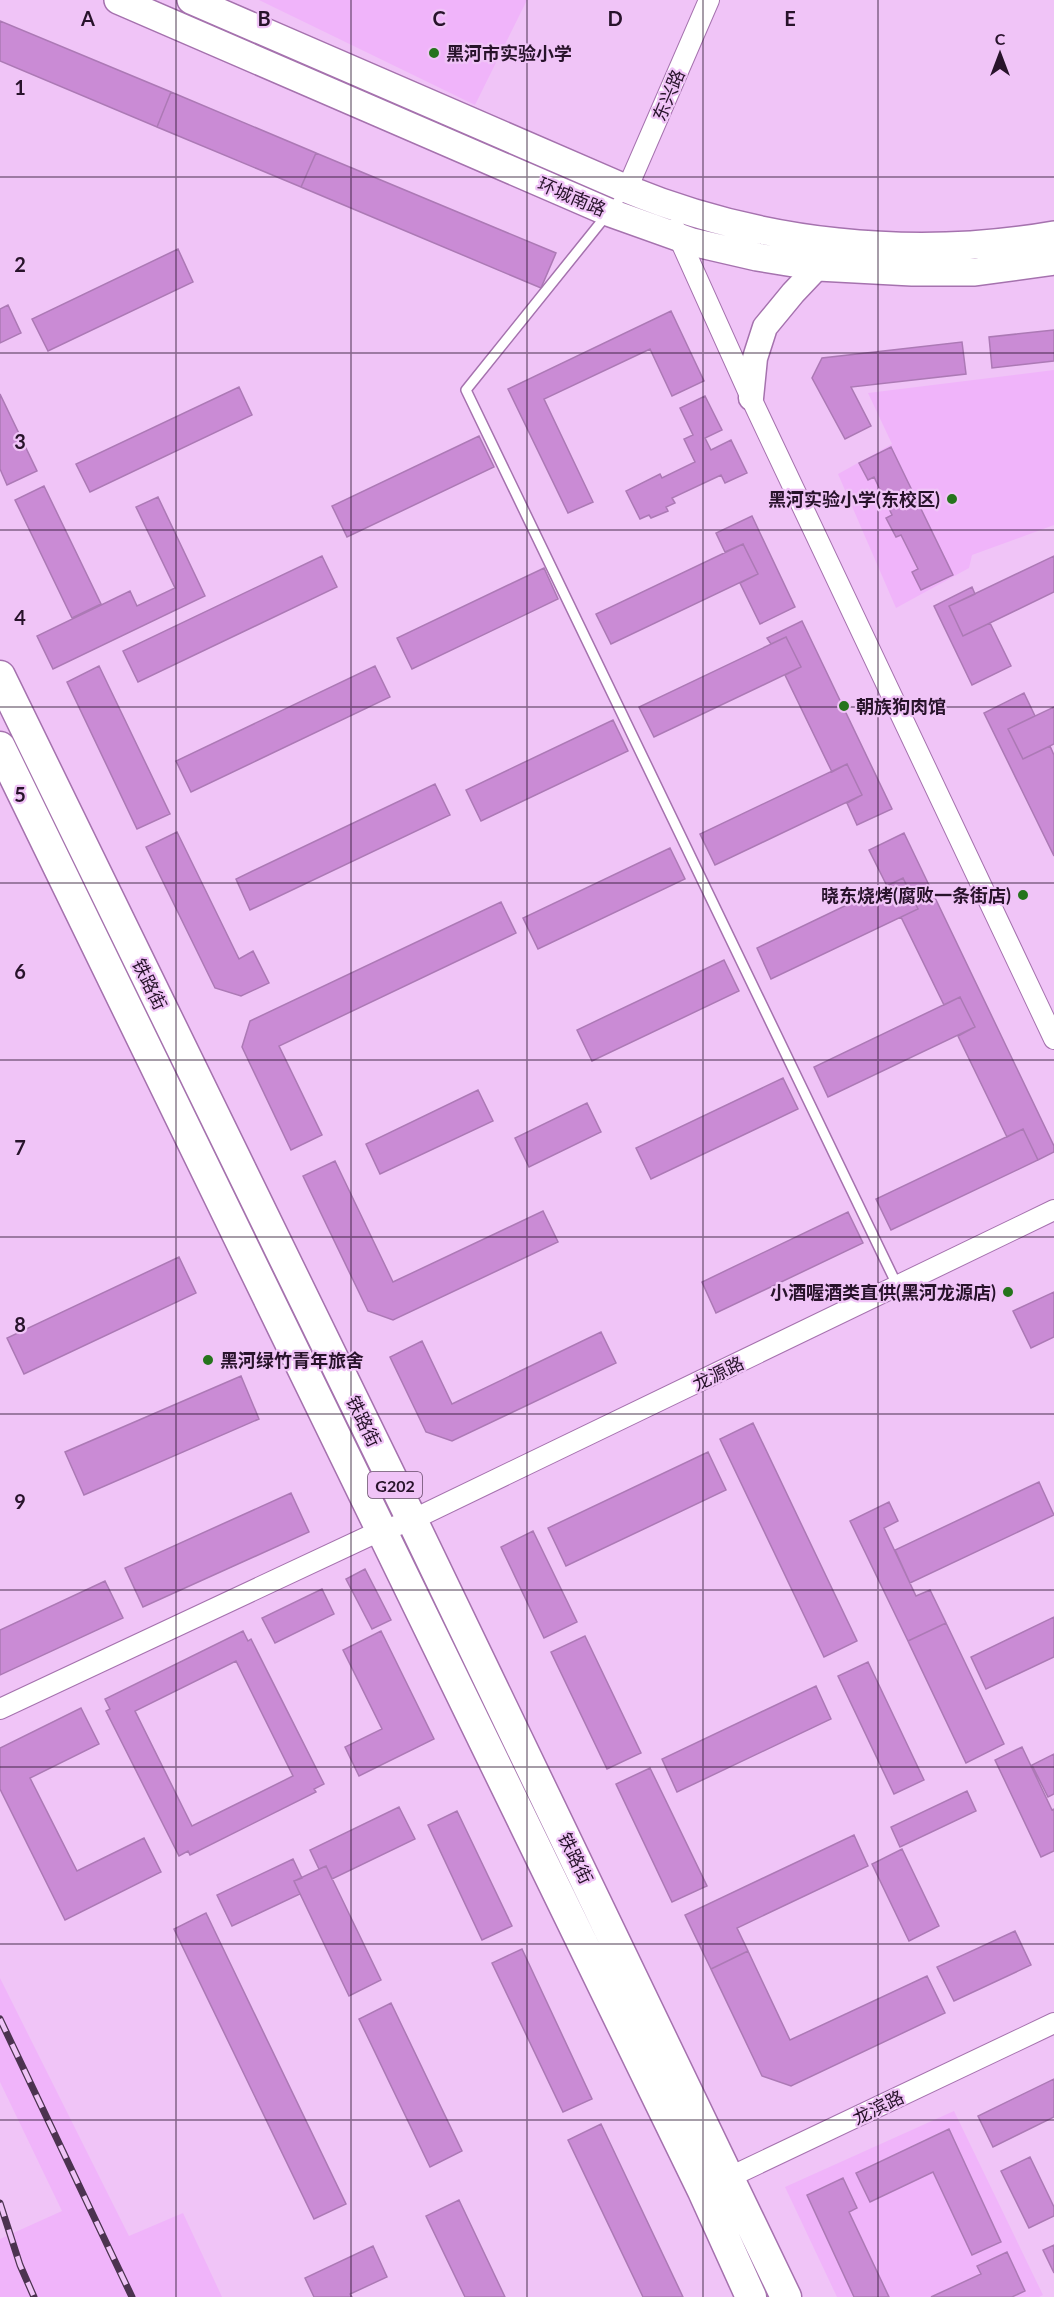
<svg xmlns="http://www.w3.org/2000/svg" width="1054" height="2297" viewBox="0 0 1054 2297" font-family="Lato,'Noto Sans SC',sans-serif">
<rect width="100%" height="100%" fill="#f0c4f7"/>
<path fill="#f0b4fa" d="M259,0H527L475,105Z
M1054,370V525L972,555L969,568L896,608L838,474L892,444L868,393Z
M0,1978L129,2236L183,2213L222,2297H0V2239L62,2211L0,2082Z
M954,2111L1043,2295L1039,2297H837L785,2187Z"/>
<path fill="#ca8bd5" stroke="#ac79b5" stroke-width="1.5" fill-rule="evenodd" d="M0,21L171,92L157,127L0,61Z
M171,92L316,153L301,187L157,127Z
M316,153L556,253L541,288L301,187Z
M178,249L193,282L48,351L32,319Z
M8,305L21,333L0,343V309Z
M671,311L704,381L672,396L650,349L544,399L593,502L568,513L508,389Z
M1054,330V361L992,368L989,337Z
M962,342L966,374L851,387L871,426L845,439L812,378L822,358Z
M239,387L252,415L90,492L76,464Z
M0,394L37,471L7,485L0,469Z
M705,396L722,430L705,438L711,450L731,440L747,473L725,483L721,475L672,498L675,503L666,507L668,511L651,518L649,515L640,519L626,491L660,474L662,478L695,462L684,439L693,435L680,408Z
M479,436L494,467L347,537L332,506Z
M891,447L953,575L921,590L912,572L918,569L901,535L896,537L886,518L892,515L874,477L868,480L859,463Z
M44,486L101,604L72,618L15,500Z
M158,497L205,596L53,669L37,636L130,591L137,606L175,588L136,507Z
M752,516L795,607L760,624L740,583L758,574L743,544L725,552L716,533Z
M743,544L758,574L611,644L596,614Z
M322,556L337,587L138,682L123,651Z
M1054,556V592L963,636L949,606Z
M544,568L558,599L412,669L397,638Z
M972,587L975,594L949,606L963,636L990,623L1011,666L972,685L934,606Z
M802,621L892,809L857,825L847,803L862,795L847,764L832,772L785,675L801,667L786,637L771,644L767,638Z
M786,637L801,667L654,737L639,707Z
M99,666L170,814L137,829L67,682Z
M375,666L390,697L191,792L176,761Z
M1024,693L1035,716L1008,729L1023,759L1050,746L1054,755V856L984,713Z
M1054,707V744L1023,759L1008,729Z
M613,720L628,751L481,821L466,790Z
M847,764L862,795L715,865L700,834Z
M435,784L450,815L250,910L236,879Z
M177,832L239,959L253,951L269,983L241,996L215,988L146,847Z
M904,833L1054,1146V1152L1038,1160L1023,1129L1007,1137L958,1036L975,1027L960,997L944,1005L901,917L918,909L903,878L887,886L869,850Z
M670,848L685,879L538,949L523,918Z
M903,878L918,909L771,979L757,948Z
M501,902L516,933L279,1046L322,1135L291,1150L242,1047L250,1021Z
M724,960L739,991L592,1061L577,1030Z
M960,997L975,1027L828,1097L814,1067Z
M783,1078L798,1109L651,1179L636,1148Z
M478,1090L493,1121L380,1174L366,1144Z
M587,1103L601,1132L529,1167L515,1138Z
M1023,1129L1038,1160L891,1230L876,1199Z
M335,1161L393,1282L543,1211L558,1242L393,1320L368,1311L303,1176Z
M848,1212L863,1243L716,1313L702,1282Z
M179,1257L196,1293L24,1374L7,1338Z
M1054,1292V1337L1031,1348L1013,1311Z
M601,1332L616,1363L452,1441L426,1432L390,1357L422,1341L452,1404Z
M241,1376L259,1419L84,1495L65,1452Z
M753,1423L857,1641L824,1657L720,1439Z
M708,1452L726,1490L566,1566L548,1528Z
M1039,1482L1054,1515L910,1583L895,1550Z
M291,1493L309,1532L143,1607L125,1568Z
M889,1502L898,1521L884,1528L916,1596L930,1590L946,1623L908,1641L850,1521Z
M533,1531L577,1622L544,1638L501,1547Z
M365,1569L391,1620L372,1629L346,1579Z
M105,1581L123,1618L0,1675V1630Z
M322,1589L334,1614L275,1643L262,1618Z
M1054,1617V1657L986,1689L971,1657Z
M946,1623L1004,1744L966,1763L908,1641Z
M243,1631L248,1641L251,1639L324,1784L314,1789L316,1792L190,1855L188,1851L179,1856L106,1711L110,1709L105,1699ZM236,1661L293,1776L192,1826L135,1711Z
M381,1631L434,1739L359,1776L345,1747L382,1729L343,1650Z
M585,1636L641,1753L607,1769L551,1652Z
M868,1662L924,1780L894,1794L838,1676Z
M816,1686L831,1719L677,1792L662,1759Z
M81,1708L99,1744L30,1778L77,1871L144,1838L161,1872L65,1920L0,1789V1748Z
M1022,1747L1052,1810L1054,1809V1851L1041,1857L995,1760Z
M1054,1754V1794L1048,1797L1032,1765Z
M650,1768L707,1886L672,1902L616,1784Z
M967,1791L976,1811L900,1847L891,1827Z
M399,1807L415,1839L332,1879L326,1866L319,1869L310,1850Z
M457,1811L512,1926L482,1940L428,1825Z
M854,1835L868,1866L737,1928L748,1951L711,1969L685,1915Z
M902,1849L939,1926L909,1941L872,1864Z
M293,1859L302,1878L294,1881L300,1894L232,1926L217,1895Z
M326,1866L381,1980L349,1996L294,1881Z
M206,1913L346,2204L314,2219L174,1929Z
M1015,1931L1031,1965L954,2001L937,1967Z
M522,1949L592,2099L563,2112L492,1963Z
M748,1951L790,2040L927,1976L945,2013L791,2086L762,2076L711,1969Z
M391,2003L462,2151L430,2167L359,2019Z
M1054,2079V2117L993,2147L978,2116Z
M601,2124L683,2297H643L568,2140Z
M949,2129L1001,2242L972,2255L933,2172L870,2202L856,2173Z
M1030,2157L1054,2207V2216L1029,2228L1001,2171Z
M843,2178L857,2208L849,2212L889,2297H854L807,2195Z
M459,2200L505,2297H465L426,2216Z
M1054,2245V2273L1043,2250Z
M373,2246L387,2277L350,2294L352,2297H314L305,2278Z
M1007,2252L1025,2291L1012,2297H931L981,2274L977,2266Z"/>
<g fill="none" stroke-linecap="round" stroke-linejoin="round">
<g stroke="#a572ae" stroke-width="12">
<path id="service" d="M626,191L466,390L898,1287"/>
</g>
<g stroke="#a572ae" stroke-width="22">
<path id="minor" d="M627,189L709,0
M675,229L751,398L1054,1039
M0,1709L369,1536L412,1520L1054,1210
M730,2177L1054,2023"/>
</g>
<g stroke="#a572ae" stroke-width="27">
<path id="tertiary" d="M751,398L755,358L765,327L793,293L829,255"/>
</g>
<g stroke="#a572ae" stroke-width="30">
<path id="secondary" d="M118,0L608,212L692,242L757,257L818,267L912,272H975L1054,261
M191,0L627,189C761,244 912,260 1054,235"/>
</g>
<g stroke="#a572ae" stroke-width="33">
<path id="primary" d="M0,676L412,1520L786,2297
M0,747L703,2191L751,2297"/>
</g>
<use href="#service" stroke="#fff" stroke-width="9"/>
<use href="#minor" stroke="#fff" stroke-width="20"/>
<use href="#tertiary" stroke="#fff" stroke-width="24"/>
<use href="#secondary" stroke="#fff" stroke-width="27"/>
<use href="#primary" stroke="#fff" stroke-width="30"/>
<g stroke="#4c3350" stroke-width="7">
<path id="rail" d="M0,2019L132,2297
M0,2203L20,2265L34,2297"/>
</g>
<use href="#rail" stroke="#f0c4f7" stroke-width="4.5" stroke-dasharray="14" stroke-linecap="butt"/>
</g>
<path fill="none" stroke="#28132b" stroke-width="1.5" stroke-opacity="0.55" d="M176,0V2297M351,0V2297M527,0V2297M703,0V2297M878,0V2297M0,177H1054M0,353H1054M0,530H1054M0,707H1054M0,883H1054M0,1060H1054M0,1237H1054M0,1414H1054M0,1590H1054M0,1767H1054M0,1944H1054M0,2120H1054"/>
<g fill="#25741c" stroke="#f0c4f7" stroke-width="2">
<circle cx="434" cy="53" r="6"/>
<circle cx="952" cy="499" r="6"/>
<circle cx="844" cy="706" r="6"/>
<circle cx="1023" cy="895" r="6"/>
<circle cx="1008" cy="1292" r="6"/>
<circle cx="208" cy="1360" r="6"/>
</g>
<g text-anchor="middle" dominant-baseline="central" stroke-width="4.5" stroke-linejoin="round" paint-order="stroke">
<rect fill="#f0c4f7" stroke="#644868" stroke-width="1.5" x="368" y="1472" width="54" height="26" rx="4.5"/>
<g font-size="16" font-weight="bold" fill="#28132b">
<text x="395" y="1485">G202</text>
</g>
<g font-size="18" font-weight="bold" fill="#28132b" stroke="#f0c4f7" text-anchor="start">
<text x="446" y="53">黑河市实验小学</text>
<text x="940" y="499" text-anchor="end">黑河实验小学(东校区)</text>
<text x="856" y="706">朝族狗肉馆</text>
<text x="1011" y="895" text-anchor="end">晓东烧烤(腐败一条街店)</text>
<text x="996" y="1292" text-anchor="end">小酒喔酒类直供(黑河龙源店)</text>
<text x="220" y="1360">黑河绿竹青年旅舍</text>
</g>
<g font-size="18" fill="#28132b" stroke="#f0c4f7">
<text transform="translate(668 95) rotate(-67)">东兴路</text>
<text transform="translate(572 196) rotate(23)">环城南路</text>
<text transform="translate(150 984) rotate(64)">铁路街</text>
<text transform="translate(718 1373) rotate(-26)">龙源路</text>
<text transform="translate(364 1421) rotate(64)">铁路街</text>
<text transform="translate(576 1858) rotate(64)">铁路街</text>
<text transform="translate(878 2107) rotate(-26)">龙滨路</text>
</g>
</g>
<g font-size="20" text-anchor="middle" font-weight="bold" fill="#28132b" stroke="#f0c4f7" stroke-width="4.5" stroke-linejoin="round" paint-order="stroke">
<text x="88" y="26">A</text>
<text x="264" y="26">B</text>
<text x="439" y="26">C</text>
<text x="615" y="26">D</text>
<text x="790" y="26">E</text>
<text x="20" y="95">1</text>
<text x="20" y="272">2</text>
<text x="20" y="449">3</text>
<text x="20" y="625">4</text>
<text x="20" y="802">5</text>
<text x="20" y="979">6</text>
<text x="20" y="1155">7</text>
<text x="20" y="1332">8</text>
<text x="20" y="1509">9</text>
</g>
<g transform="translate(1000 54)" stroke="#f0c4f7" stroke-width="4.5" paint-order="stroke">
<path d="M0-4.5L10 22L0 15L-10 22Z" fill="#28132b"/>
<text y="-9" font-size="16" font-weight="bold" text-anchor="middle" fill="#28132b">С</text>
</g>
</svg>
